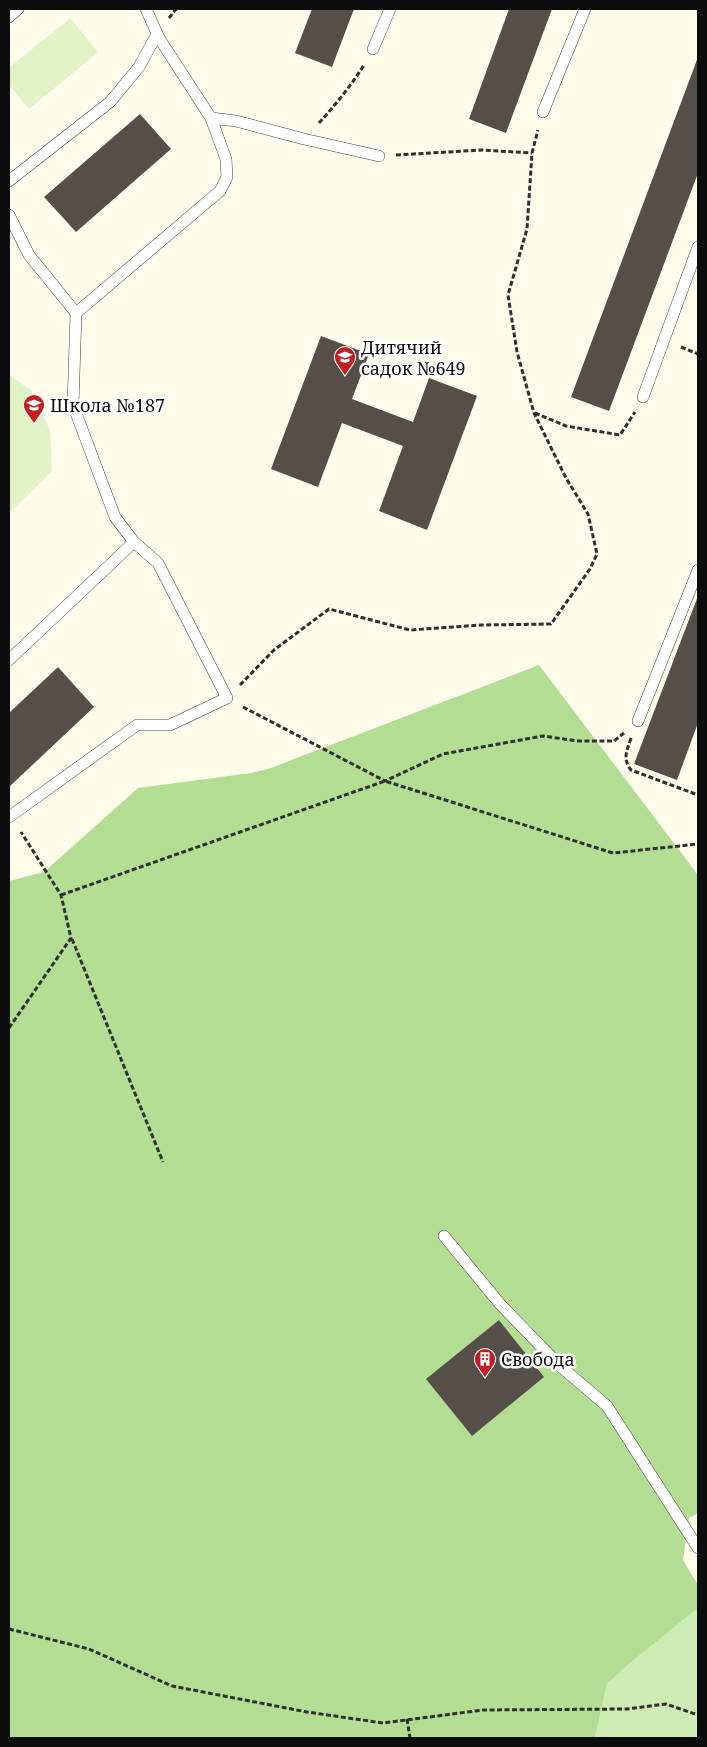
<svg xmlns="http://www.w3.org/2000/svg" width="707" height="1747" viewBox="0 0 707 1747" font-family="'Noto Serif',serif">
<rect width="100%" height="100%" fill="#fffcec"/>
<path fill="#cfebb4" d="M698,1608V1738H595L607,1684L630,1663Z"/>
<path fill="#b2dd93" d="M539,665L698,875V1513L689,1518L683,1560L698,1585V1608L630,1663L607,1684L595,1738H9V881L44,872L138,788L251,773L268,769Z"/>
<path fill="#e2f2c7" d="M70,18L98,52L29,109L9,85V68Z
M9,375L31,390L50,430L52,471L9,513Z"/>
<path fill="#564e49" d="M312,9H354L332,67L295,53Z
M509,9H552L506,133L469,119Z
M698,57V173L609,411L571,397Z
M140,114L171,149L76,232L44,197Z
M321,336L369,354L352,399L413,422L429,378L477,396L427,530L379,511L403,446L342,423L318,487L271,469Z
M698,596V723L677,780L634,764Z
M58,667L94,707L9,787V713Z
M499,1320L544,1377L472,1436L426,1379Z"/>
<g fill="none" stroke-linecap="round" stroke-linejoin="round">
<g stroke="#404040" stroke-width="12">
<path id="lane" d="M9,17L18,9
M373,49L390,9
M543,112L585,9
M211,118L236,121L304,139L379,156
M9,181L110,102L139,67L157,34
M9,215L29,255L76,313L73,405L115,517L134,542L158,563L227,698L170,725H137L9,817
M76,313L220,191L227,177L226,159L211,118L159,38L146,9
M643,397L698,247
M9,660L134,542
M638,721L698,570
M444,1236L500,1304L560,1366L607,1406L698,1548"/>
</g>
<path stroke="#2f2f2f" stroke-width="3" stroke-dasharray="5 2.5" stroke-linecap="butt" d="M169,18L176,9
M319,123C335,105 351,86 364,65
M396,155L482,150L532,153
M681,347L698,354
M535,413L566,426L620,435L635,412
M240,685L274,650L329,609L410,630L481,625L551,624L590,569L597,554L588,514L566,478L534,413L517,352L508,295L527,229L532,153L538,130
M243,707L385,781L443,754L543,736L578,741H614L624,733
M631,738C627,751 622,758 631,770L698,795
M61,895L385,781L613,853L698,844
M72,939L163,1162
M9,1028L71,938L61,895L21,832
M9,1629L89,1649L172,1686L307,1712L383,1723L483,1710L627,1709L666,1704L698,1715
M407,1719L410,1738"/>
<use href="#lane" stroke="#fff" stroke-width="11"/>
</g>
<defs>
<g id="school-pin" transform="scale(1.125)"><path d="M0 17L-7.5 6A9.5 9.5 0 1 1 7.5 6Z" fill="#c31e22" stroke="#fff"/><path d="M0-5L7-2L0 1L-7-2ZM-4 1L0 2.5L4 1V4Q0 6-4 4Z" fill="#fff"/></g>
<g id="building-pin" transform="scale(1.125)"><path d="M0 17L-7.5 6A9.5 9.5 0 1 1 7.5 6Z" fill="#c31e22" stroke="#fff"/><path d="M-4-6H4V6H1V3H-1V6H-4ZM-2.5-4.3h1.7v1.8h-1.7ZM.8-4.3h1.7v1.8H.8ZM-2.5-1h1.7V.8h-1.7ZM.8-1h1.7V.8H.8Z" fill="#fff"/></g>
</defs>
<g fill-rule="evenodd">
<use href="#school-pin" x="345" y="357"/>
<use href="#school-pin" x="34" y="405"/>
<use href="#building-pin" x="485" y="1359"/>
</g>
<g text-anchor="middle" dominant-baseline="central" stroke-width="5" stroke-linejoin="round" paint-order="stroke">
<g font-size="18" fill="#0d0d0d" stroke="#fff" text-anchor="start">
<text x="361" y="347">Дитячий<tspan x="361" dy="21">садок №649</tspan></text>
<text x="50" y="405">Школа №187</text>
<text x="501" y="1359">Свобода</text>
</g>
</g>
<rect width="707" height="1747" fill="none" stroke="#0d0d0d" stroke-width="20"/>
</svg>
